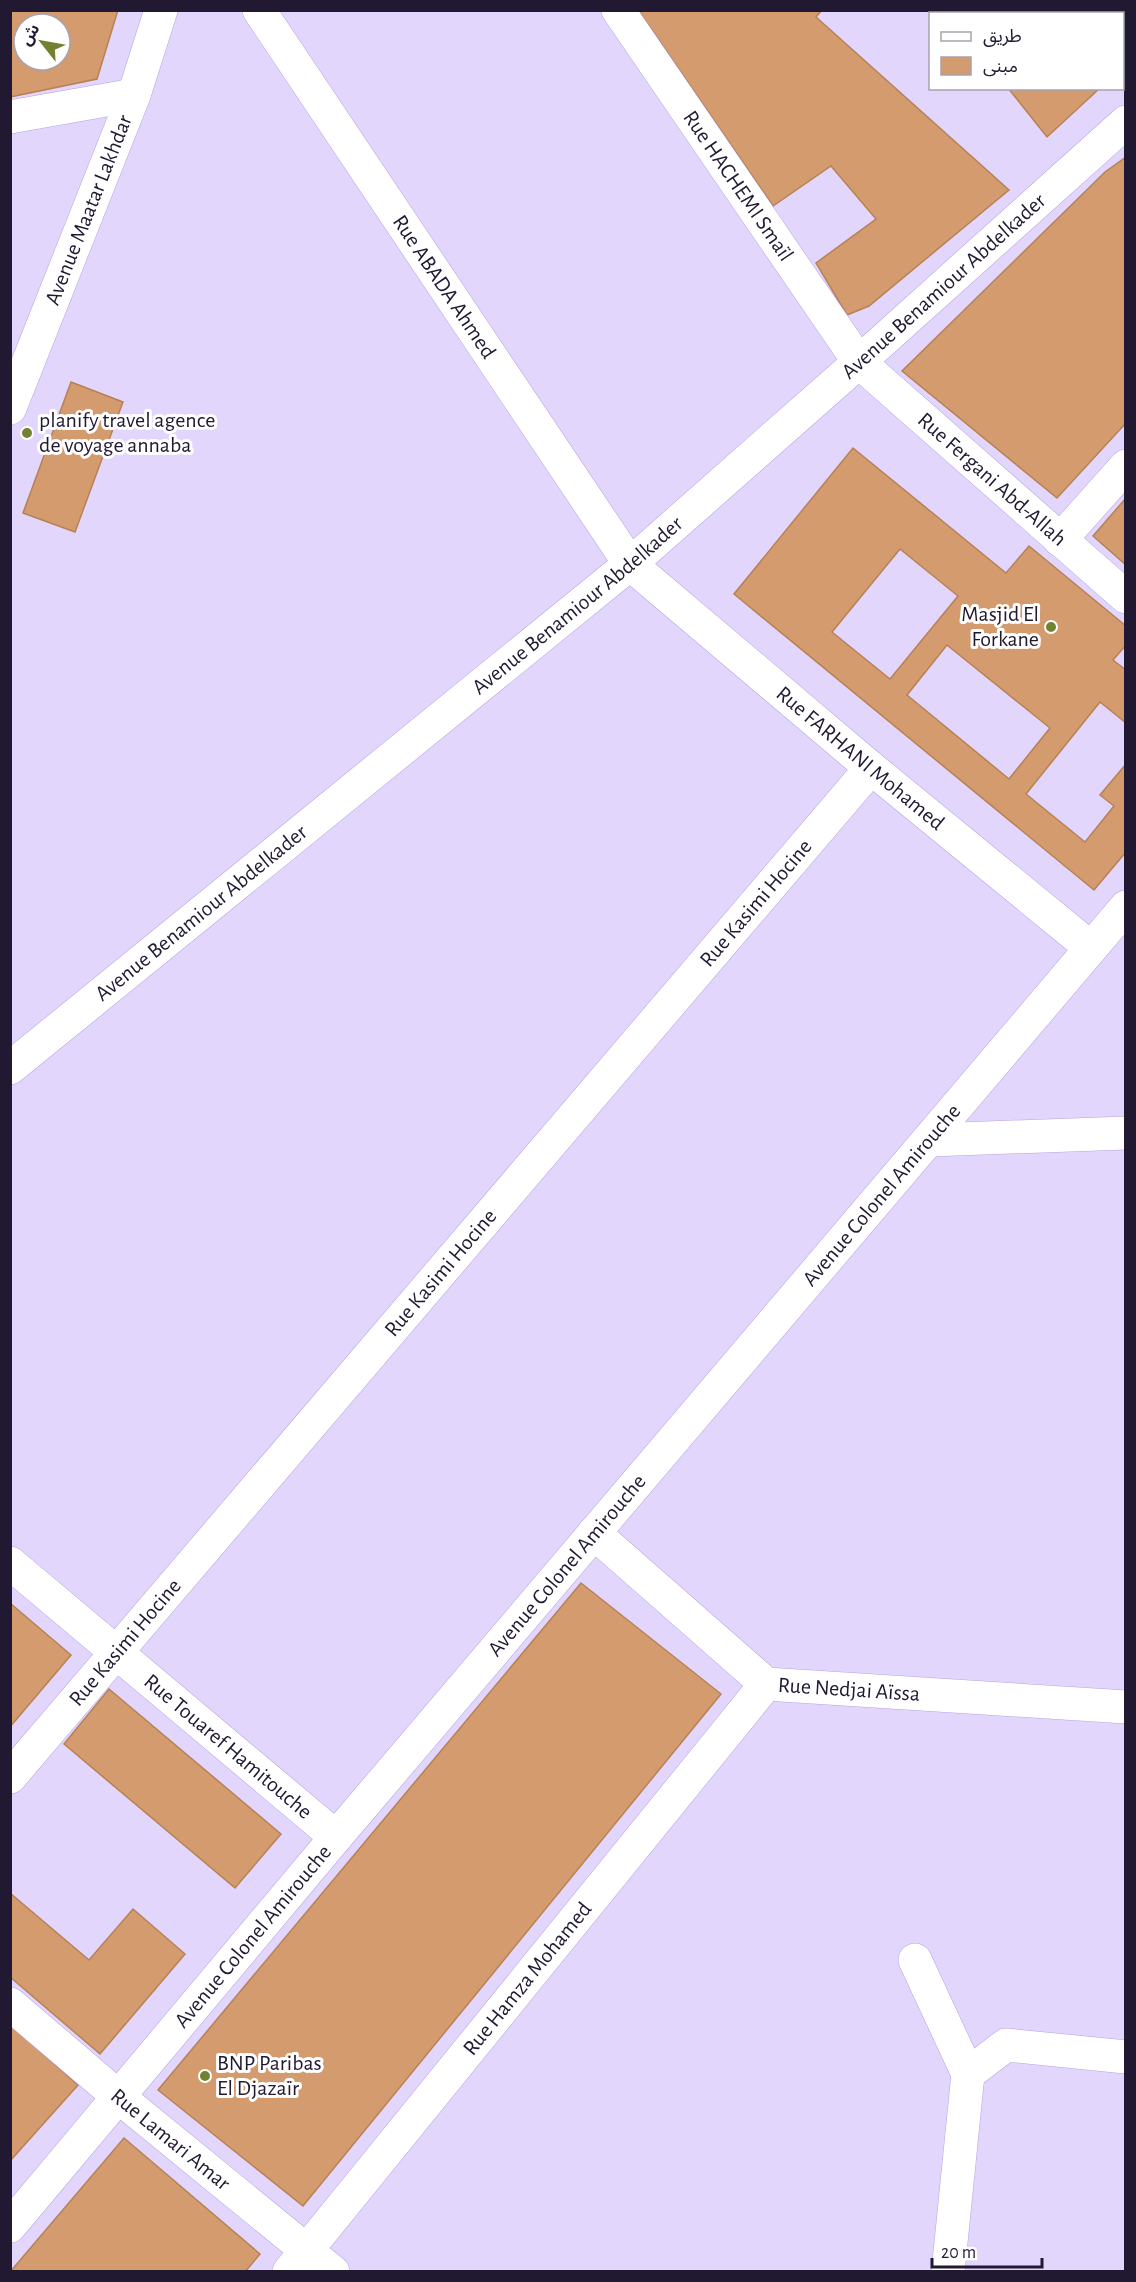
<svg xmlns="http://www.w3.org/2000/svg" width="1136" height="2282" viewBox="0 0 1136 2282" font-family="'Alegreya Sans','Noto Sans Arabic',sans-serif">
<rect width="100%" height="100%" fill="#e2d6fd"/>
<path fill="#d39b6e" stroke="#b88155" stroke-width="1.5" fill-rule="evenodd" d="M10,10H118L97,79L10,97ZM24,24H60V60H24Z
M638,10H822L816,17L1009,190L869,306L847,315L816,263L876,219L831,166L773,206Z
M942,10H1126V67L1122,69V14H945Z
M1008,88H1100L1047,137Z
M1126,157V423L1057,498L902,371L1105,172Z
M71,382L123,402L75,532L23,513Z
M853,448L1006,573L1029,546L1126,626V645L1113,660L1126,670V723L1100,702L1026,794L1085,842L1114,806L1100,795L1126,764V852L1094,890L734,594ZM900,549L958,596L890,679L832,632ZM947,645L1050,728L1009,779L907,695Z
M1126,498V565L1093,536Z
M581,1583L721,1694L303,2206L158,2090Z
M10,1603L71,1655L10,1727Z
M109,1689L281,1834L235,1888L64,1744Z
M10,1893L89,1960L133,1909L185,1954L100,2054L10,1977Z
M12,2026L78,2085L10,2161V2027Z
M124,2138L260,2254L245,2272H10Z"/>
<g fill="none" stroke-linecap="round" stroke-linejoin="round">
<g stroke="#b7a3e1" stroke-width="34">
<g id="minor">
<path id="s1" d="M259,10L630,564L871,768L1091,948"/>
<path id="s2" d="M618,10L859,362L1126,597"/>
<path d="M10,117L134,95"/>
<path d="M1060,540L1126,466"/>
<path id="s3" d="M594,1533L766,1684L1126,1707"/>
<path id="s4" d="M10,1563L336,1837"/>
<path id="s5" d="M10,1777L871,768"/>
<path d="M915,1960L968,2074"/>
<path id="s6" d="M10,2004L120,2098L333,2272"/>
<path d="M968,2074L1006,2045L1126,2057"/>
<path id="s7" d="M289,2272L766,1684"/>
<path d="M948,2272L968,2074"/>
</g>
</g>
<g stroke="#b7a3e1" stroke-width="34">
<g id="major">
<path id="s8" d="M10,408L134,95L161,10"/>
<path id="s9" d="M10,1068L630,564L859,362L1126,122"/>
<path d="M930,1140L1126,1133"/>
<path id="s10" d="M10,2226L336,1837L1126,907"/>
</g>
</g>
<use href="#minor" stroke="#fff" stroke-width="33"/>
<use href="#major" stroke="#fff" stroke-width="33"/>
</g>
<g fill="#728231" stroke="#fff" stroke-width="2">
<circle cx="27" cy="433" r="6"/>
<circle cx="1051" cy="627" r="6"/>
<circle cx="205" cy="2076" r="6"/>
</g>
<g text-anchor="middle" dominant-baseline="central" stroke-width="6" stroke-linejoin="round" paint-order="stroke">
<g font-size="22" fill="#211931" stroke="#fff">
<text stroke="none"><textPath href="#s2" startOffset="213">Rue HACHEMI Smaïl</textPath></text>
<text stroke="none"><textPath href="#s8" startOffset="213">Avenue Maatar Lakhdar</textPath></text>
<text stroke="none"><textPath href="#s9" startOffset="1218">Avenue Benamiour Abdelkader</textPath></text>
<text stroke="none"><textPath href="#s1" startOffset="333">Rue ABADA Ahmed</textPath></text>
<text stroke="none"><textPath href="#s2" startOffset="604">Rue Fergani Abd-Allah</textPath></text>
<text stroke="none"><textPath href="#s9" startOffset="732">Avenue Benamiour Abdelkader</textPath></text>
<text stroke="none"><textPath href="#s1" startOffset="968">Rue FARHANI Mohamed</textPath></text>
<text stroke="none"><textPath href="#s5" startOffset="1149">Rue Kasimi Hocine</textPath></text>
<text stroke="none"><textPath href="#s9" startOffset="246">Avenue Benamiour Abdelkader</textPath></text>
<text stroke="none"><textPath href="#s10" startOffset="1350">Avenue Colonel Amirouche</textPath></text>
<text stroke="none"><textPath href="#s5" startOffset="663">Rue Kasimi Hocine</textPath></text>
<text stroke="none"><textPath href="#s10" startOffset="864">Avenue Colonel Amirouche</textPath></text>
<text stroke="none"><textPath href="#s5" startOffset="177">Rue Kasimi Hocine</textPath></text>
<text stroke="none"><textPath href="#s3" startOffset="312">Rue Nedjai Aïssa</textPath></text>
<text stroke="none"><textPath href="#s4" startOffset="285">Rue Touaref Hamitouche</textPath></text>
<text stroke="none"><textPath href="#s10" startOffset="378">Avenue Colonel Amirouche</textPath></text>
<text stroke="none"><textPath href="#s7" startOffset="378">Rue Hamza Mohamed</textPath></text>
<text stroke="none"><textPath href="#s6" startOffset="210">Rue Lamari Amar</textPath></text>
</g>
<g font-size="22" fill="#211931" stroke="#fff" text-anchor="start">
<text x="39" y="420">planify travel agence<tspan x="39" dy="25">de voyage annaba</tspan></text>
<text x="1039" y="614" text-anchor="end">Masjid El<tspan x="1039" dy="25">Forkane</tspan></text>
<text x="217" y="2063">BNP Paribas<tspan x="217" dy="25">El Djazaïr</tspan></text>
</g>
</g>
<rect width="1136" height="2282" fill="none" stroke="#211931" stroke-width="24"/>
<rect x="929" y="12" width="195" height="78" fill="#ffffff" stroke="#a6a3ad" stroke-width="1.5"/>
<rect x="941" y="32" width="30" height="9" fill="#ffffff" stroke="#a6a3ad" stroke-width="1.5"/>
<text x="983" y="42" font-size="18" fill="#211931">طريق</text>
<rect x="941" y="57" width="30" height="18" fill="#d39b6e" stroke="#a6a3ad" stroke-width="1.5"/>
<text x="983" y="72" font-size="18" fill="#211931">مبنى</text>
<g transform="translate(42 42) rotate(301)"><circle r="28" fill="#ffffff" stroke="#a6a3ad" stroke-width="1.5"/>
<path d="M0-4.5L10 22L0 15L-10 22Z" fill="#728231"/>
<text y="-9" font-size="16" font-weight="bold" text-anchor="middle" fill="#211931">ش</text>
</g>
<path d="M932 2258v9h110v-9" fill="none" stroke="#211931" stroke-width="3"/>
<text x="941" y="2258" font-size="18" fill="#211931" stroke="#ffffff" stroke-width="4.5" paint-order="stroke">20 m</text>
</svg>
